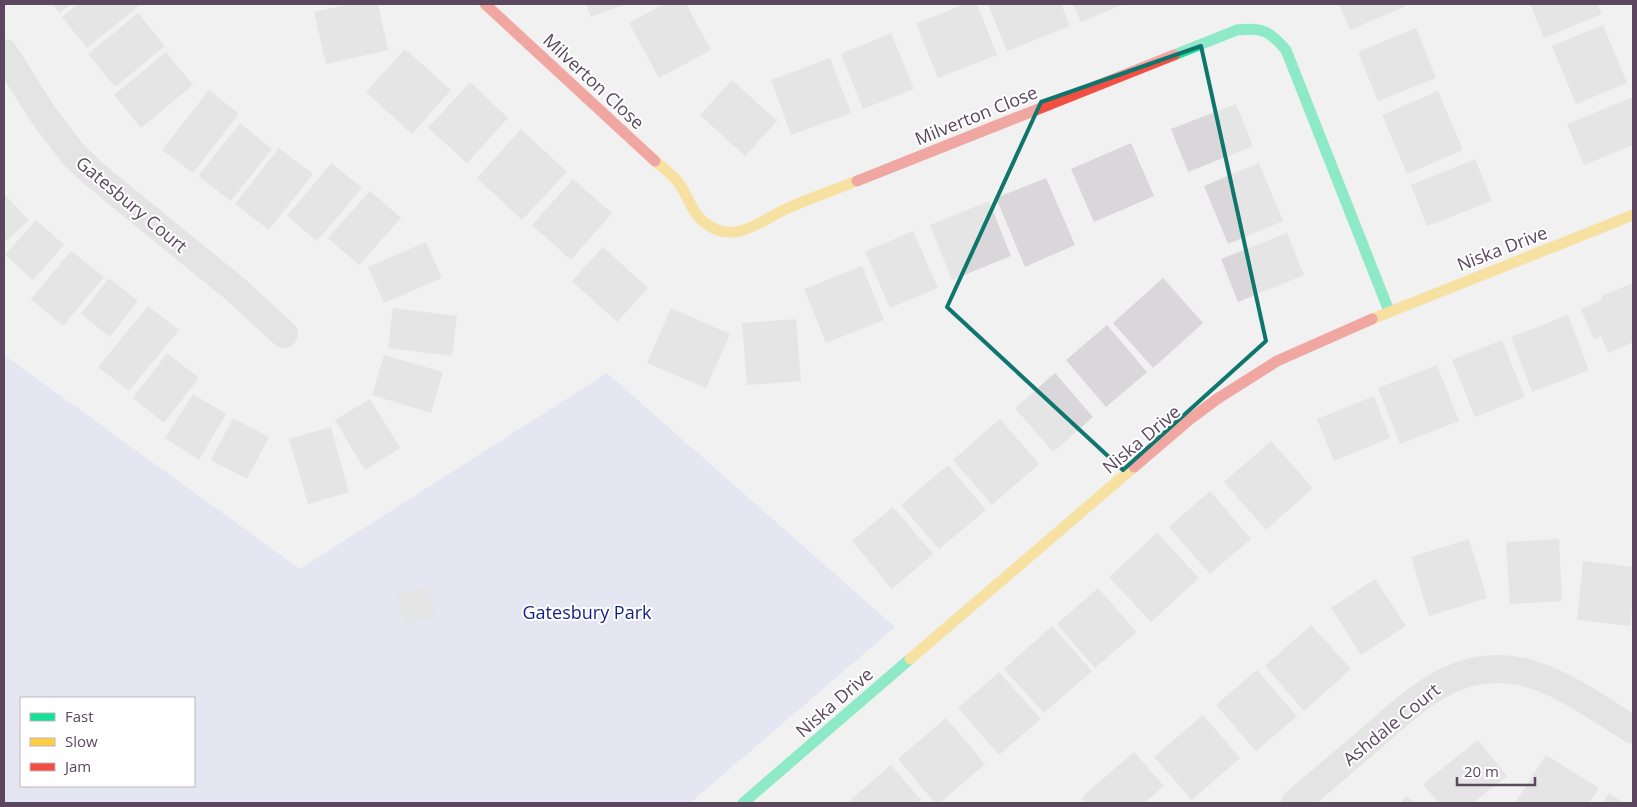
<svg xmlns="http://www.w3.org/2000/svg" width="1637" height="807" viewBox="0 0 1637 807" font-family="'Open Sans',sans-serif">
<rect width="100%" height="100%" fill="#f1f1f1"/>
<path fill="#d4dbf2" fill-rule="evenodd" d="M4,355L300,569L607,373L895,627L690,803H4ZM21,698H194V786H21Z"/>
<path fill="#d9d7d9" d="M52,4H71L60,13Z
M78,4H139L140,5L87,48L62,17Z
M351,4H378L388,50L326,64L314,12Z
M586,4H625L591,17Z
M664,4H686L711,50L659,78L629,23Z
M966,4H977L997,55L938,78L916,23Z
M988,4H1061L1070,26L1007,51Z
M1073,4H1124L1081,22Z
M1339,4H1403L1404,7L1350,30Z
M1530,4H1597L1602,14L1544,38Z
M138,13L165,46L115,87L88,54Z
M1603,25L1627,83L1576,104L1552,46Z
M1416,28L1436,78L1378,101L1358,52Z
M891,33L914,89L863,109L841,54Z
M405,49L451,90L412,134L366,92Z
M166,52L193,85L141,128L114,95Z
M830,58L851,113L791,135L771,80Z
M732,80L777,121L745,156L700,115Z
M470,82L508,118L467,163L428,128Z
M209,90L239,114L193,173L162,150Z
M1438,91L1463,150L1407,174L1382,115Z
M1633,97V145L1584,165L1567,124Z
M1236,104L1253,146L1188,172L1171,129Z
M240,123L272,149L231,201L198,176Z
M521,129L567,172L522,220L477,178Z
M1131,143L1154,196L1094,222L1071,169Z
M279,148L313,174L269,230L235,204Z
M1475,159L1492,201L1427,226L1411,185Z
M331,163L362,188L317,241L287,216Z
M1259,163L1283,221L1228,244L1204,186Z
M1046,178L1075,245L1025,267L996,198Z
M573,179L612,213L571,260L532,225Z
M370,191L401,218L359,265L328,238Z
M4,194L29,220L4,243Z
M989,201L1011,256L952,280L930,225Z
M36,220L64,245L33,280L5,255Z
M913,231L938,288L890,308L865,252Z
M1287,233L1304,275L1238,302L1221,259Z
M426,242L442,278L384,303L368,267Z
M603,247L648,288L617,322L572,281Z
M71,251L104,277L63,326L31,299Z
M862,266L884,320L826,343L804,289Z
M109,278L138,301L110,337L81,314Z
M1163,278L1203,323L1153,368L1113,323Z
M1633,283V342L1608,353L1601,336L1594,340L1581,309L1602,300L1601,296Z
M148,306L179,330L129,391L98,367Z
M393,308L457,316L452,356L388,348Z
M671,308L730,334L706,388L647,363Z
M1568,315L1589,370L1532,392L1511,337Z
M796,319L801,381L747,385L742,323Z
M1107,325L1147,372L1106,407L1066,360Z
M1502,340L1525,397L1475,417L1452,360Z
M167,353L199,378L164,423L133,398Z
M384,355L443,372L431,413L372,395Z
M1437,365L1459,421L1400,444L1378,388Z
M1055,373L1093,417L1053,452L1015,408Z
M193,394L226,414L199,460L165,438Z
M1374,396L1390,438L1334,461L1317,419Z
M370,399L400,448L365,470L335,420Z
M233,418L269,437L247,479L211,460Z
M1000,419L1039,464L992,505L953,460Z
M331,427L349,492L308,504L289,439Z
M1271,441L1313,488L1266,530L1224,482Z
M948,465L986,510L939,549L901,505Z
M1210,491L1251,539L1210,574L1169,527Z
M893,507L933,554L892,589L852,541Z
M1157,533L1199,578L1151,622L1109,577Z
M1469,539L1487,598L1429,616L1411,557Z
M1559,539L1562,601L1510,604L1506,542Z
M1583,561L1633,567V598L1630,626L1577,620Z
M1375,579L1406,626L1361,655L1331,608Z
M428,587L435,618L404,624L398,594Z
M1098,588L1137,632L1095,668L1057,624Z
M1311,625L1351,669L1304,711L1265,666Z
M1052,626L1092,671L1044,713L1004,669Z
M1257,670L1297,716L1256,751L1216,705Z
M999,672L1041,719L999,755L958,708Z
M1203,715L1240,758L1192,800L1154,757Z
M946,718L985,764L940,803H935L898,759Z
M1478,740L1507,776L1473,803H1439L1423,784Z
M1134,752L1164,786L1144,803H1086L1081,798Z
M1546,755L1599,788L1589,803H1515Z
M891,765L921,800L917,803H847Z
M1609,793L1624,803H1603Z
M1406,796L1415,803H1401Z"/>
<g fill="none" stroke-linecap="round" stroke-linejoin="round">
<path stroke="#d8d4d8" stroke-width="28" d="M4,53L44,116L73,154L95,175L235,289L284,334
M1295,803C1319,783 1343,762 1367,742C1417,698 1462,652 1534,675C1570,687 1601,710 1633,730"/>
<path stroke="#16e098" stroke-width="11" d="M1174,55L1237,30C1262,27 1270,31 1286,50L1389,311
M743,803L910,659"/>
<path stroke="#ffcf43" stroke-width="11" d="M655,161C663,168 675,176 680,185C689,198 692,213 705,223C733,245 757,223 782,211C806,199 832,191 857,181
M1372,319L1633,215
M910,659L1134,467"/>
<path stroke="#f24e42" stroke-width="11" d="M485,4L655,161
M857,181L1174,55
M1134,467L1189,420L1217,399L1277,361L1372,319"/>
</g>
<path d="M0 0H1637V807H0ZM1201,46L1266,341L1123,470L947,307L1041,102Z" fill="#f1f1f1" fill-opacity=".55" fill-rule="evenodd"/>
<path fill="none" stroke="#0f766e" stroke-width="4" stroke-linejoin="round" d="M1201,46L1266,341L1123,470L947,307L1041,102Z"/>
<g text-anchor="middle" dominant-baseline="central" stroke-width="4" stroke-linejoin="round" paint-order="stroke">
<g font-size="18" fill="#5b475e" stroke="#fff">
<text transform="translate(594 81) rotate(43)">Milverton Close</text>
<text transform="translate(976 115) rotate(-22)">Milverton Close</text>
<text transform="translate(132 204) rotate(40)">Gatesbury Court</text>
<text transform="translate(1502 248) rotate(-21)">Niska Drive</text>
<text transform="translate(1141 439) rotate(-40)">Niska Drive</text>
<text transform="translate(834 702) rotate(-41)">Niska Drive</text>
<text transform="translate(1391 724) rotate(-39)">Ashdale Court</text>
</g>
<g font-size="18" fill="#121f85" stroke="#fff">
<text x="587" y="612">Gatesbury Park</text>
</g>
</g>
<rect width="1637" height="807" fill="none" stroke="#5b475e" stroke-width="10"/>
<rect x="20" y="697" width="175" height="90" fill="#ffffff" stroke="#bdb5bf"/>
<rect x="30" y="713" width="25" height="8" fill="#16e098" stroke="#bdb5bf"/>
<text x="65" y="722" font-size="15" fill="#5b475e">Fast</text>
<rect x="30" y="738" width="25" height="8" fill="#ffcf43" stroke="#bdb5bf"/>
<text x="65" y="747" font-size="15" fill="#5b475e">Slow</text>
<rect x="30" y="763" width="25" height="8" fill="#f24e42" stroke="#bdb5bf"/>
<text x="65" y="772" font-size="15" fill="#5b475e">Jam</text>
<path d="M1457 777v8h78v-8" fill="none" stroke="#5b475e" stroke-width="2.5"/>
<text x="1464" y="777" font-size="15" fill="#5b475e" stroke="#ffffff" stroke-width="4" paint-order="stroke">20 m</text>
</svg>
